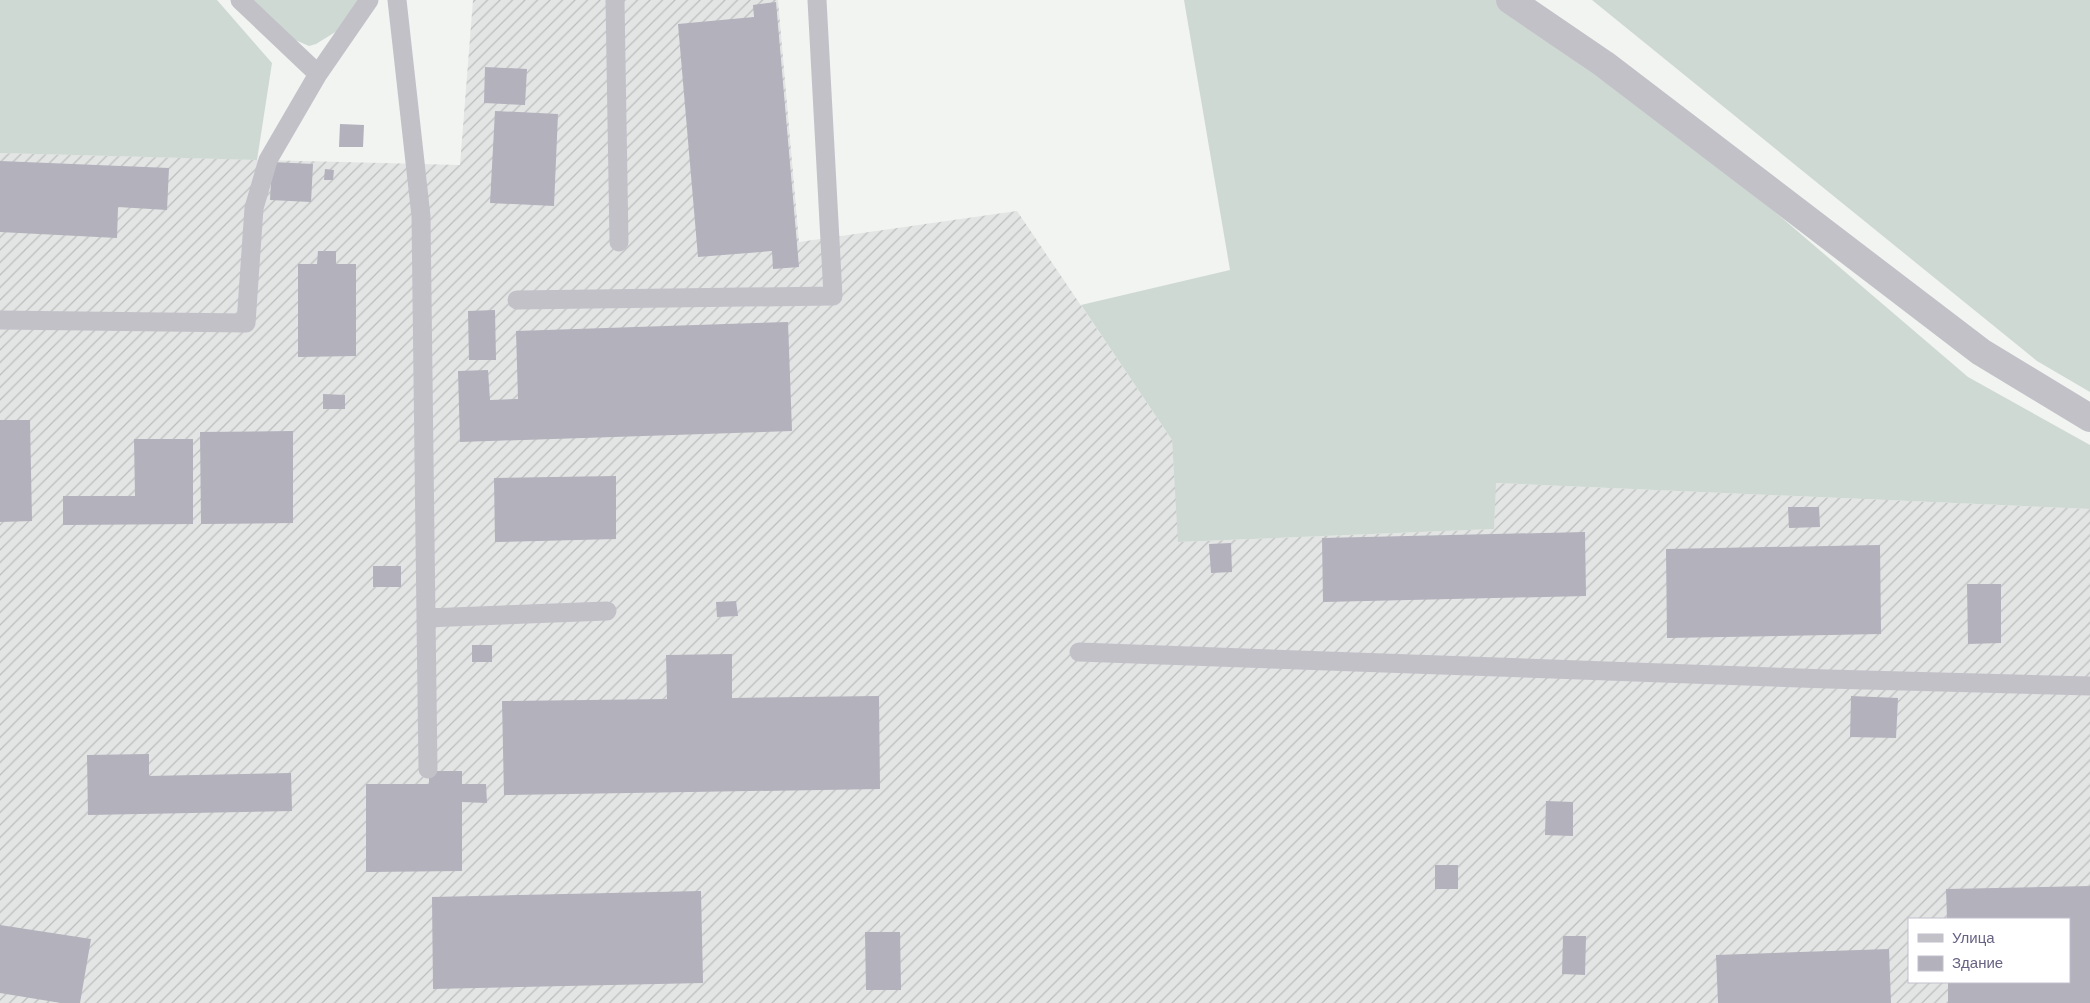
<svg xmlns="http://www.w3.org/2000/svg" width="2090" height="1003" viewBox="0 0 2090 1003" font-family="Helvetica,sans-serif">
<defs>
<pattern id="industrial-furrows" width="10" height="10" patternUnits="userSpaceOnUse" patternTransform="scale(1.25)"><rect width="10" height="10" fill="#e3e5e4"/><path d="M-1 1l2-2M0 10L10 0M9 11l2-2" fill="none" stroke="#bcbdbe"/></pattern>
</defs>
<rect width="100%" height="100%" fill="#f1f4f0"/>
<path fill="url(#industrial-furrows)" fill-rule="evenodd" d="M473,0H778L799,242L1017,211L1172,440L1179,542L1494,529L1495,483L2090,509V1003H0V153L460,165ZM1909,919H2069V982H1909Z"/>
<path fill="#cfd9d3" d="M0,0H217L272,63L257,160L0,153Z
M253,0H360L337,31L316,44L309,46L293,39Z
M1184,0H1506L1775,212L1968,377L2090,445V509L1496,483L1494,529L1178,542L1172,440L1081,305L1230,270Z
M1592,0H2090V392L2037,361Z"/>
<path fill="#b2b1bc" d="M776,2L799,267L773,269L772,251L698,257L678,24L754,17L753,5Z
M485,67L527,69L525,105L484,103Z
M495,111L558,114L554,206L490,203Z
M340,124L364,125L363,147H339Z
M0,161L169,168L167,210L118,207L117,238L0,232Z
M272,162L313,164L311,202L270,200Z
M325,169L334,170L333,180H324Z
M318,251H336V264H356V356L298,357V264H317Z
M495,310L496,360H469L468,311Z
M788,322L792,431L460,442L458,371L488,370L490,400L518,399L516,331Z
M323,394L345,395V409H323Z
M0,420H30L32,521L0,522Z
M293,431V523L201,524L200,432Z
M134,439H193V524L63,525V496H135Z
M616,476V539L495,542L494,478Z
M1788,507H1819L1820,527L1789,528Z
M1585,532L1586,596L1323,602L1322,538Z
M1231,543L1232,572L1211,573L1209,544Z
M1880,545L1881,634L1667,638L1666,549Z
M373,566H401V587H373Z
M1967,584H2001V643L1968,644Z
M736,601L738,616L717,617L716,602Z
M472,645H492V662H472Z
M732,654V698L879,696L880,789L504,795L502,701L667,699L666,655Z
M1851,696L1898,698L1896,738L1850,737Z
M149,754V776L291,773L292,811L88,815L87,755Z
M429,771H462V784H486L487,803L462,802V871L366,872V784H429Z
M1546,801L1573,802V836L1545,835Z
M1435,865H1458V889H1435Z
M2090,886V1003H1948V982H2069V919H1947L1946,889Z
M701,891L703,983L433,989L432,897Z
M0,925L91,939L80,1003H61L0,993Z
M865,932H900L901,990H866Z
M1563,936H1586L1585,975L1562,974Z
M1889,949L1891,1003H1718L1716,955Z"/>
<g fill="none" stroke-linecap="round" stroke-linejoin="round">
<path stroke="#c2c1c8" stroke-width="19" d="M240,0L318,74
M397,0L421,216L426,618L607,611
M615,0L619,242
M517,300L833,296L817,0
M0,320L246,323L254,208L268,160L318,74L369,0
M426,618L428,769
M1079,652L1828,679L2090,686"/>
<path stroke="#c2c1c8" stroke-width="28" d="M1510,0L1604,64L1981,352L2090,418"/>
</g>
<rect x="1908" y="918" width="162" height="65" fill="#ffffff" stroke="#c2c0cd"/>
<rect x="1918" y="934" width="25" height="8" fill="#c2c1c8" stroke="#c2c0cd"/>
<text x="1952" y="943" font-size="15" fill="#676282">Улица</text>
<rect x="1918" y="956" width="25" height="15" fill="#b2b1bc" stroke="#c2c0cd"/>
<text x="1952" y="968" font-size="15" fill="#676282">Здание</text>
</svg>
